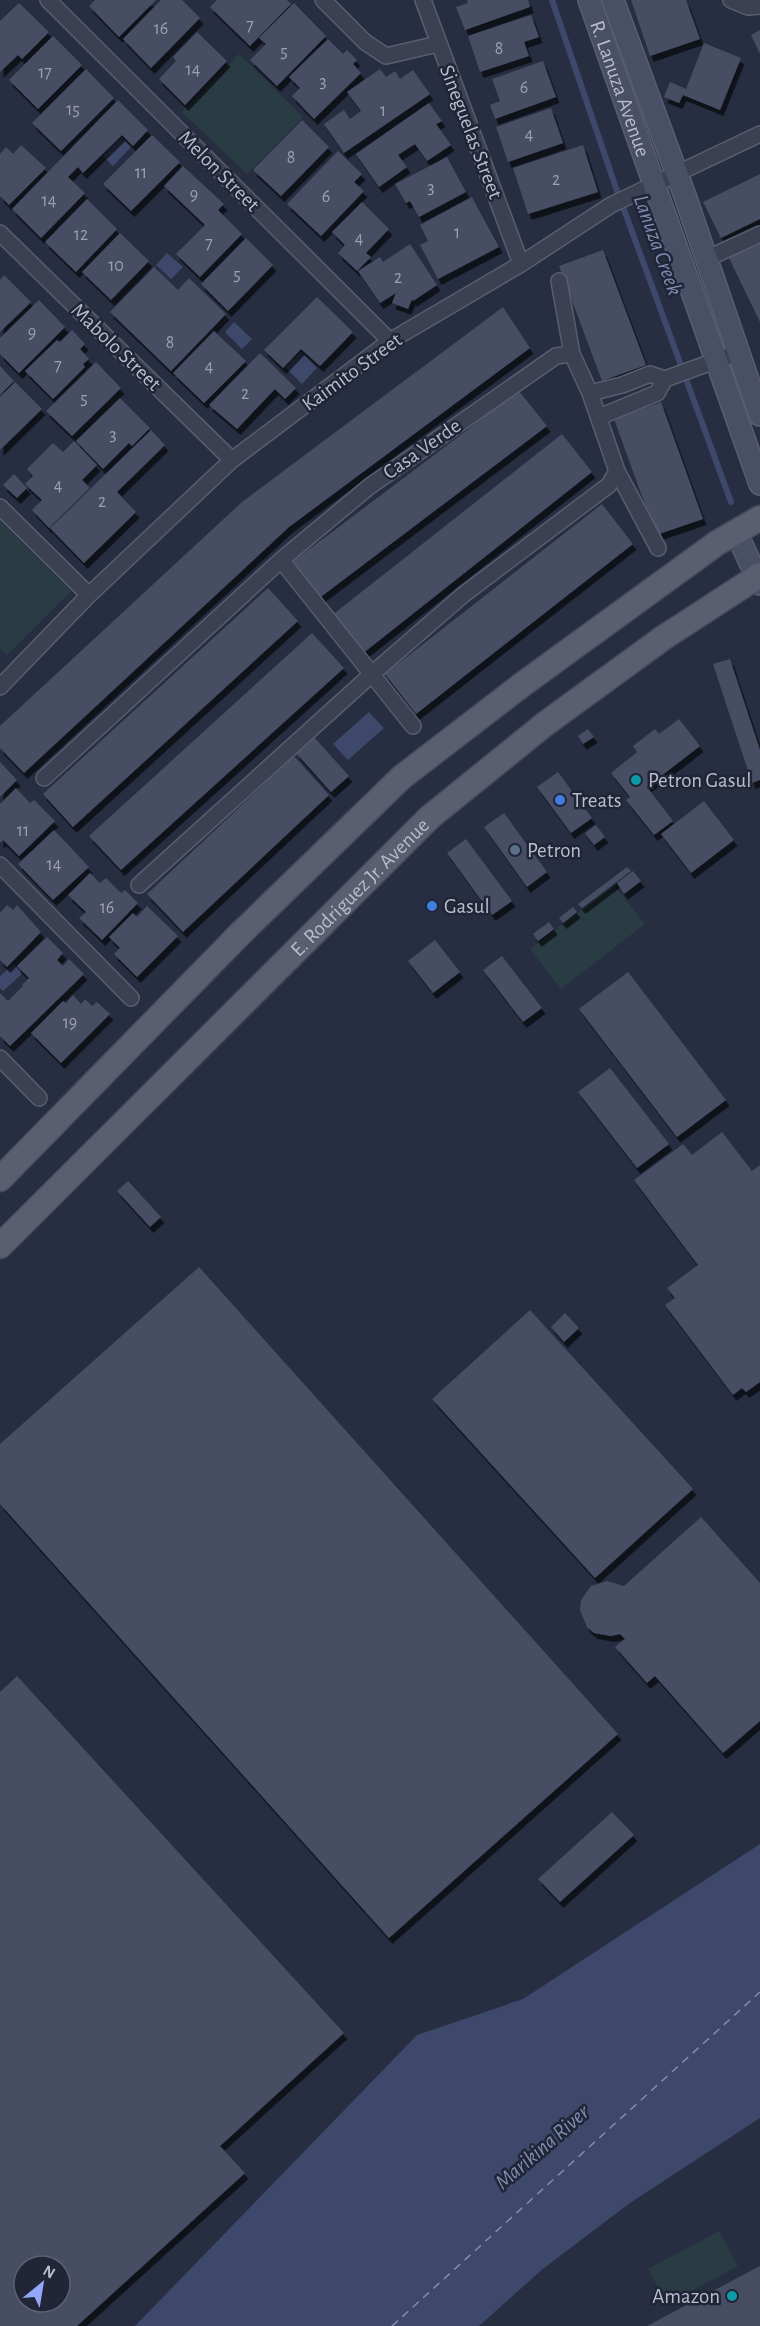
<svg xmlns="http://www.w3.org/2000/svg" width="760" height="2326" viewBox="0 0 760 2326" font-family="'Alegreya Sans',sans-serif">
<defs>
<filter id="shadow"><feDropShadow dx="3.5" dy="6" stdDeviation="0" flood-color="#0009"/></filter>
</defs>
<rect width="100%" height="100%" fill="#272e42"/>
<path fill="#293b43" d="M239,54L303,117L247,174L182,112Z
M0,521L71,591L7,655L0,648Z
M614,885L645,924L561,989L530,949Z
M719,2231L738,2266L667,2304L648,2269Z"/>
<path fill="#3d486a" d="M121,137L131,147L113,166L103,156Z
M167,253L183,267L171,279L156,265Z
M234,322L252,339L242,349L225,332Z
M301,352L317,368L302,384L285,367Z
M369,712L384,728L348,760L333,744Z
M14,964L22,974L3,991L0,988V976Z
M760,1844V2118L630,2203L544,2268L479,2326H135L417,2035L523,1999Z"/>
<g fill="none" stroke-linecap="round" stroke-linejoin="round">
<path stroke="#3d486a" stroke-width="6" d="M552,0L615,185L731,502"/>
<path stroke="#808db2" stroke-width="1.5" stroke-dasharray="8 6" stroke-linecap="butt" d="M392,2326L760,1992"/>
</g>
<path fill="#464d64" fill-rule="evenodd" filter="url(#shadow)" d="M95,0H156L119,37L89,6Z
M161,0H182L200,18L151,68L123,39Z
M217,0H287L291,4L250,46L210,7Z
M467,0H528L530,7L465,30L456,7L468,3Z
M631,0H686L700,39L650,56Z
M19,3L49,32L22,59L18,55L0,72V21Z
M294,3L326,36L277,86L250,60L266,44L259,38Z
M531,15L539,37L524,42L529,56L480,72L468,36Z
M760,30V54L751,35Z
M197,32L227,61L185,105L159,79L176,61L173,57Z
M53,36L82,65L38,109L9,80Z
M328,39L343,54L347,50L357,60L353,64L361,73L314,119L292,96L300,88L289,77Z
M704,43L741,58L720,110L683,95L679,103L664,97L670,82L686,89Z
M543,61L556,97L495,119L490,105L500,101L492,79Z
M86,69L114,98L61,151L32,123Z
M380,69L386,77L395,71L400,79L413,70L430,94L344,153L324,124L344,110L350,119L361,111L347,92Z
M118,100L148,130L133,146L122,135L83,173L78,167L68,177L85,193L41,238L12,209Z
M429,103L442,121L436,124L451,145L427,161L415,144L398,155L407,167L379,187L356,154Z
M551,108L563,143L508,162L496,127Z
M302,120L329,147L281,196L253,170Z
M152,135L180,162L131,211L103,184Z
M21,145L46,168L9,205L0,196V154L6,147L13,154Z
M583,145L598,192L528,214L513,168Z
M338,151L362,174L354,182L364,191L321,236L287,204Z
M447,157L466,192L419,217L410,201L406,203L395,184Z
M183,166L224,204L218,210L242,234L200,277L176,254L205,225L164,186Z
M760,174V219L721,238L703,202Z
M472,197L499,247L438,279L420,245L428,241L420,225Z
M87,199L117,229L76,272L45,242Z
M362,202L389,229L366,253L371,257L357,271L338,253L345,245L332,232Z
M120,233L149,261L111,300L82,272Z
M246,238L273,265L228,311L201,284Z
M760,241V322L728,256Z
M410,244L437,285L413,301L412,299L408,309L392,303L396,293L380,303L358,271L380,257L383,262Z
M603,250L646,365L602,381L559,266Z
M154,267L178,290L189,278L226,314L171,371L110,312Z
M4,275L31,302L0,332V280Z
M317,297L353,332L320,366L301,349L283,368L264,350Z
M39,300L65,327L19,373L0,354V338Z
M503,307L530,348L289,527L24,773L0,748V726L242,502Z
M72,330L85,344L80,349L89,359L83,364L85,367L53,399L25,371L57,340L60,342Z
M214,331L246,361L204,403L173,373Z
M260,353L296,388L285,399L275,389L237,429L209,405Z
M96,362L121,388L72,436L46,411Z
M0,366L14,381L0,395Z
M15,382L42,409L0,450V397Z
M519,391L547,426L318,599L291,563Z
M120,398L150,428L132,446L129,443L103,469L76,441Z
M661,402L703,519L656,535L614,419Z
M151,430L165,445L117,492L136,512L84,563L50,528Z
M562,434L592,472L362,654L331,616Z
M74,441L97,465L82,480L90,488L49,528L32,510L42,500L25,484L33,476L27,469L53,443L63,452Z
M14,474L27,488L17,498L3,485Z
M602,504L633,544L416,714L385,674Z
M268,588L298,621L73,827L43,794Z
M312,633L344,668L121,870L89,836Z
M730,659L760,750V780L752,783L713,664Z
M679,719L700,746L647,787L673,821L654,835L626,800L630,797L611,773L637,752L633,746L655,729L659,734Z
M588,729L594,737L583,744L578,736Z
M314,737L349,776L331,792L296,753Z
M294,756L329,795L183,932L147,894Z
M0,762L17,780L0,797Z
M558,772L592,818L571,833L537,787Z
M16,788L30,803L34,800L55,821L19,856L3,840L0,843V804Z
M704,801L734,840L691,873L661,834Z
M504,813L547,872L527,887L484,827Z
M596,825L605,837L594,845L585,833Z
M54,830L89,867L53,900L18,864Z
M466,839L512,901L492,915L447,853Z
M627,867L631,871L582,908L578,904Z
M633,871L641,881L624,894L617,883Z
M90,873L100,883L106,878L121,893L125,890L138,903L102,940L79,918L86,912L68,895Z
M7,905L13,910L17,905L41,932L7,967L0,960V913Z
M147,906L178,936L137,977L114,954L120,948L109,937L133,913L137,917Z
M573,907L577,912L563,923L559,918Z
M549,922L554,929L538,941L533,934Z
M47,937L63,953L57,960L63,966L69,959L84,974L47,1010L22,985L29,978L17,966Z
M435,940L460,972L433,993L408,961Z
M502,956L542,1008L523,1022L483,970Z
M628,972L726,1100L677,1137L579,1009Z
M23,986L47,1010L10,1046L0,1036V993L8,1001Z
M73,995L81,1004L85,999L92,1006L97,1002L110,1014L61,1063L31,1033L63,1001L66,1003Z
M610,1068L669,1144L637,1168L578,1092Z
M722,1132L752,1171L760,1165V1382L746,1392L742,1388L733,1395L665,1305L675,1298L667,1288L698,1265L634,1180L683,1144L692,1155Z
M128,1181L161,1217L150,1227L117,1191Z
M199,1267L618,1734L389,1938L0,1504V1444Z
M530,1310L693,1489L595,1578L432,1399Z
M565,1313L579,1328L564,1342L551,1327Z
M701,1517L760,1583V1721L723,1753L655,1676L647,1683L615,1647L625,1639L620,1634L611,1636L594,1633L587,1627L580,1610L581,1600L591,1586L607,1581L624,1586Z
M17,1676L344,2033L220,2146L245,2173L77,2326H0V1692ZM24,2266H60V2302H24Z
M612,1812L634,1835L560,1902L538,1879Z
M760,2266V2326H647Z"/>
<g fill="none" stroke-linecap="round" stroke-linejoin="round">
<g stroke="#595e6f" stroke-width="18">
<path id="street" d="M48,0L390,341
M323,0L365,42L386,56L438,44
M423,0L521,264
M731,0L748,7L760,6
M0,233L232,460
M706,259L760,234
M559,281L572,354L590,393L617,471L658,548
M590,393L622,385L650,374L665,379L726,357
M599,417L657,393L665,379
M0,507L89,595
M281,560L413,726
M0,687L89,595L232,460L390,341L521,264L611,205L760,134
M44,778L281,560L370,486L556,356L572,354
M0,865L131,998
M139,885L372,674L463,595L609,485L617,471
M0,1058L39,1098"/>
</g>
<g stroke="#595e6f" stroke-width="24">
<g id="secondary">
<path id="s1" d="M589,0L760,484"/>
<path d="M613,0L684,193L760,415"/>
<path d="M736,532L760,584"/>
</g>
</g>
<g stroke="#45495b" stroke-width="27">
<g id="primary">
<path d="M0,1179L241,933L402,777L523,684L717,543L760,518"/>
<path id="s2" d="M0,1246L430,817L545,724L663,638L760,575"/>
</g>
</g>
<use href="#street" stroke="#3b4052" stroke-width="15"/>
<use href="#secondary" stroke="#494f65" stroke-width="21"/>
<use href="#primary" stroke="#595f71" stroke-width="24"/>
</g>
<g fill="#0f9aa8" stroke="#202537" stroke-width="2">
<circle cx="636" cy="780" r="6"/>
<circle cx="732" cy="2296" r="6"/>
</g>
<g fill="#3f7fe0" stroke="#202537" stroke-width="2">
<circle cx="560" cy="800" r="6"/>
<circle cx="432" cy="906" r="6"/>
</g>
<circle fill="#5c6f8a" stroke="#202537" stroke-width="2" cx="515" cy="850" r="6"/>
<g text-anchor="middle" dominant-baseline="central" stroke-width="5" stroke-linejoin="round" paint-order="stroke">
<g font-size="18" fill="#9ca0b2">
<text x="250" y="26">7</text>
<text x="161" y="29">16</text>
<text x="499" y="49">8</text>
<text x="284" y="52">5</text>
<text x="193" y="70">14</text>
<text x="45" y="73">17</text>
<text x="323" y="82">3</text>
<text x="524" y="88">6</text>
<text x="73" y="110">15</text>
<text x="383" y="111">1</text>
<text x="529" y="135">4</text>
<text x="291" y="158">8</text>
<text x="141" y="173">11</text>
<text x="556" y="180">2</text>
<text x="431" y="188">3</text>
<text x="194" y="195">9</text>
<text x="326" y="197">6</text>
<text x="49" y="201">14</text>
<text x="457" y="233">1</text>
<text x="81" y="235">12</text>
<text x="359" y="239">4</text>
<text x="209" y="244">7</text>
<text x="116" y="266">10</text>
<text x="237" y="275">5</text>
<text x="398" y="278">2</text>
<text x="32" y="333">9</text>
<text x="170" y="343">8</text>
<text x="58" y="366">7</text>
<text x="209" y="367">4</text>
<text x="245" y="394">2</text>
<text x="84" y="399">5</text>
<text x="113" y="435">3</text>
<text x="58" y="486">4</text>
<text x="102" y="502">2</text>
<text x="23" y="831">11</text>
<text x="54" y="865">14</text>
<text x="107" y="908">16</text>
<text x="70" y="1023">19</text>
</g>
<g font-size="21" fill="#b8bccc" stroke="#202537">
<text stroke="none"><textPath href="#s1" startOffset="94">R. Lanuza Avenue</textPath></text>
<text transform="translate(471 132) rotate(69)">Sineguelas Street</text>
<text transform="translate(219 171) rotate(45)">Melon Street</text>
<text transform="translate(116 347) rotate(44)">Mabolo Street</text>
<text transform="translate(352 372) rotate(-36)">Kaimito Street</text>
<text transform="translate(422 449) rotate(-35)">Casa Verde</text>
<text stroke="none"><textPath href="#s2" startOffset="508">E. Rodriguez Jr. Avenue</textPath></text>
</g>
<g font-size="21" fill="#b8bccc" stroke="#202537" text-anchor="start">
<text x="648" y="780">Petron Gasul</text>
<text x="572" y="800">Treats</text>
<text x="527" y="850">Petron</text>
<text x="444" y="906">Gasul</text>
<text x="720" y="2296" text-anchor="end">Amazon</text>
</g>
<g font-size="22" font-style="italic" fill="#808db2" stroke="#202537">
<text transform="translate(658 245) rotate(70)">Lanuza Creek</text>
<text transform="translate(542 2147) rotate(-41)">Marikina River</text>
</g>
</g>
<g transform="translate(42 2284) rotate(30)"><circle r="28" fill="#202537" stroke="#5d6173" stroke-width="1.5"/>
<path d="M0-4.5L10 22L0 15L-10 22Z" fill="#92a7f7"/>
<text y="-9" font-size="16" font-weight="bold" text-anchor="middle" fill="#b8bccc">N</text>
</g>
</svg>
